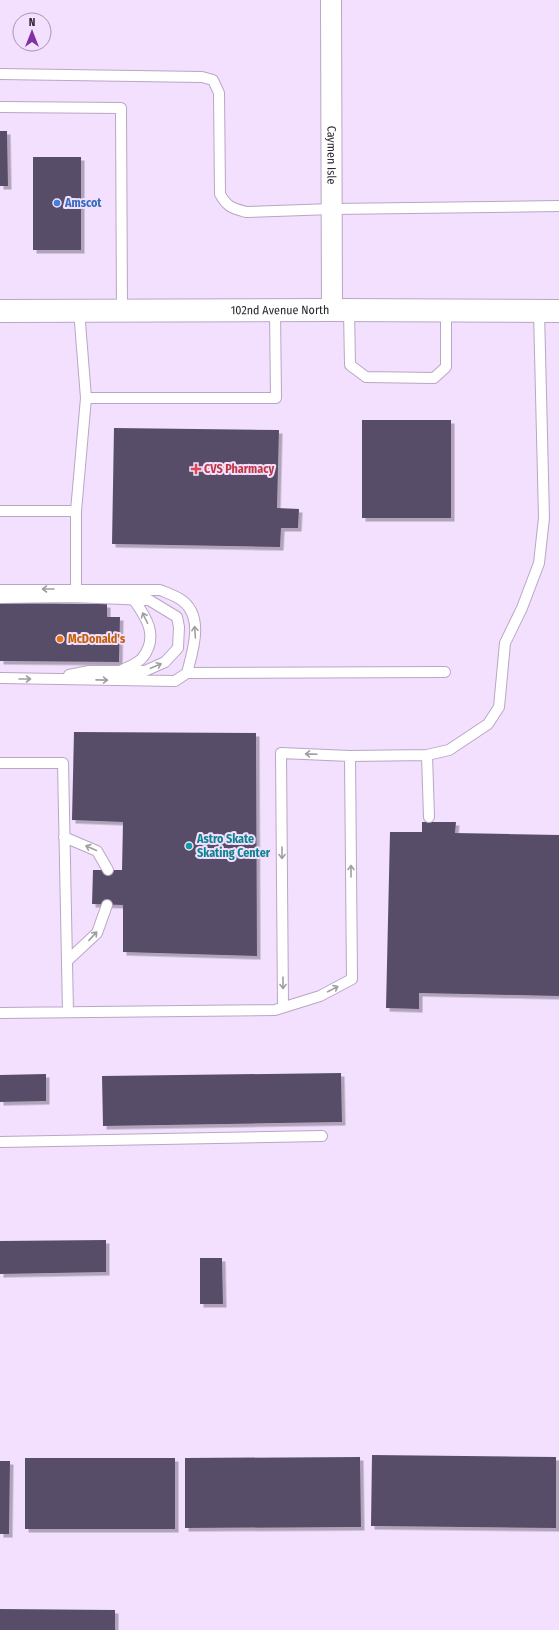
<svg xmlns="http://www.w3.org/2000/svg" width="559" height="1630" viewBox="0 0 559 1630" font-family="'Fira Sans Condensed',sans-serif">
<defs>
<filter id="shadow"><feDropShadow dx="3.5" dy="3.5" stdDeviation="0" flood-color="#0004"/></filter>
</defs>
<rect width="100%" height="100%" fill="#f2e0fe"/>
<path fill="#584e69" filter="url(#shadow)" d="M0,131H7L8,186H0Z
M33,157H81V250H33Z
M362,420H451V518H362Z
M114,428L279,430L277,508L299,509L298,528H281L280,547L112,544Z
M0,603L107,604V617H120L119,662L0,661Z
M74,732L256,733L257,956L123,952V905L92,904L93,870H122L123,822L72,820Z
M422,822H456L455,833L559,835V996L419,993V1009L386,1008L390,832H422Z
M341,1073L342,1122L103,1126L102,1076Z
M46,1074V1101L0,1102V1075Z
M106,1240V1272L0,1274V1241Z
M200,1258H222L223,1304H200Z
M372,1455L556,1457V1528L371,1526Z
M360,1457L361,1527L185,1528V1458Z
M25,1458H175V1529H25Z
M0,1461H10L9,1534H0Z
M0,1609L115,1610V1630H0Z"/>
<g fill="none" stroke-linecap="round" stroke-linejoin="round">
<g stroke="#b8a7c3" stroke-width="12">
<path id="lane" d="M0,74L202,77L213,80L219,93L220,194C227,207 232,208 246,212L332,209L559,206
M0,107L121,108L122,310
M79,310L86,398
M349,310L350,365L366,377L434,378L446,367V310
M0,511H76
M76,589V511L86,398H276L275,310
M0,590H160C167,593 174,595 180,599C205,615 193,650 187,673L175,681L0,678
M0,598L72,597L149,600L177,617L179,627L178,648L165,662L145,671H89L69,675
M122,670C128,667 139,663 143,657C159,636 146,617 134,600L128,599
M187,673L445,672
M427,755L429,817
M0,763H63L68,1012
M64,837L97,851L108,870
M67,961L97,933L107,905
M283,1007L281,753L350,756L427,755L449,750L488,724L499,707L505,643L522,608L539,563L544,518L539,311
M0,1013L275,1010L320,996L352,979L350,756
M0,1142L322,1136"/>
</g>
<g stroke="#b8a7c3" stroke-width="22">
<g id="street">
<path id="s1" d="M331,0L332,310"/>
</g>
</g>
<g stroke="#b8a7c3" stroke-width="24">
<g id="secondary">
<path id="s2" d="M0,311L332,310L559,311"/>
</g>
</g>
<use href="#lane" stroke="#fff" stroke-width="10"/>
<use href="#street" stroke="#fff" stroke-width="20"/>
<use href="#secondary" stroke="#fff" stroke-width="22"/>
</g>
<defs><path id="oneway-shaft" d="M-6 0H5M1.5-3L5.5 0L1.5 3" fill="none" stroke-width="1.6" stroke-linecap="round" stroke-linejoin="round"/></defs>
<g stroke="#a19ea3">
<use href="#oneway-shaft" transform="translate(48 589) rotate(180)"/>
<use href="#oneway-shaft" transform="translate(145 618) rotate(-116)"/>
<use href="#oneway-shaft" transform="translate(195 632) rotate(-94)"/>
<use href="#oneway-shaft" transform="translate(156 666) rotate(-23)"/>
<use href="#oneway-shaft" transform="translate(25 679)"/>
<use href="#oneway-shaft" transform="translate(102 680) rotate(1)"/>
<use href="#oneway-shaft" transform="translate(311 754) rotate(-178)"/>
<use href="#oneway-shaft" transform="translate(91 848) rotate(-156)"/>
<use href="#oneway-shaft" transform="translate(282 853) rotate(90)"/>
<use href="#oneway-shaft" transform="translate(351 871) rotate(-90)"/>
<use href="#oneway-shaft" transform="translate(93 936) rotate(-47)"/>
<use href="#oneway-shaft" transform="translate(283 983) rotate(90)"/>
<use href="#oneway-shaft" transform="translate(333 989) rotate(-28)"/>
</g>
<circle fill="#3f7fe0" stroke="#f2e0fe" stroke-width="1.5" cx="57" cy="203" r="4"/>
<path fill="#e0444e" stroke="#f2e0fe" stroke-width="1.5" d="M194 463h4v4h4v4h-4v4h-4v-4h-4v-4h4z"/>
<circle fill="#e8710a" stroke="#f2e0fe" stroke-width="1.5" cx="60" cy="639" r="4"/>
<circle fill="#0f9aa8" stroke="#f2e0fe" stroke-width="1.5" cx="189" cy="846" r="4"/>
<g text-anchor="middle" dominant-baseline="central" stroke-width="4" stroke-linejoin="round" paint-order="stroke">
<g font-size="12" fill="#2e2732" stroke="#f2e0fe">
<text stroke="none"><textPath href="#s1" startOffset="155">Caymen Isle</textPath></text>
<text stroke="none"><textPath href="#s2" startOffset="280">102nd Avenue North</textPath></text>
</g>
<g font-size="12" font-weight="bold" fill="#366cbe" stroke="#f2e0fe" text-anchor="start">
<text x="65" y="203">Amscot</text>
</g>
<g font-size="12" font-weight="bold" fill="#be3a42" stroke="#f2e0fe" text-anchor="start">
<text x="204" y="469">CVS Pharmacy</text>
</g>
<g font-size="12" font-weight="bold" fill="#c56008" stroke="#f2e0fe" text-anchor="start">
<text x="68" y="639">McDonald's</text>
</g>
<g font-size="12" font-weight="bold" fill="#0d838f" stroke="#f2e0fe" text-anchor="start">
<text x="197" y="839">Astro Skate<tspan x="197" dy="14">Skating Center</tspan></text>
</g>
</g>
<g transform="translate(32 32)"><circle r="19" fill="#f2e0fe" stroke="#a496ac"/>
<path d="M0-3L7 15L0 10L-7 15Z" fill="#8131a0"/>
<text y="-6" font-size="11" font-weight="bold" text-anchor="middle" fill="#2e2732">N</text>
</g>
</svg>
